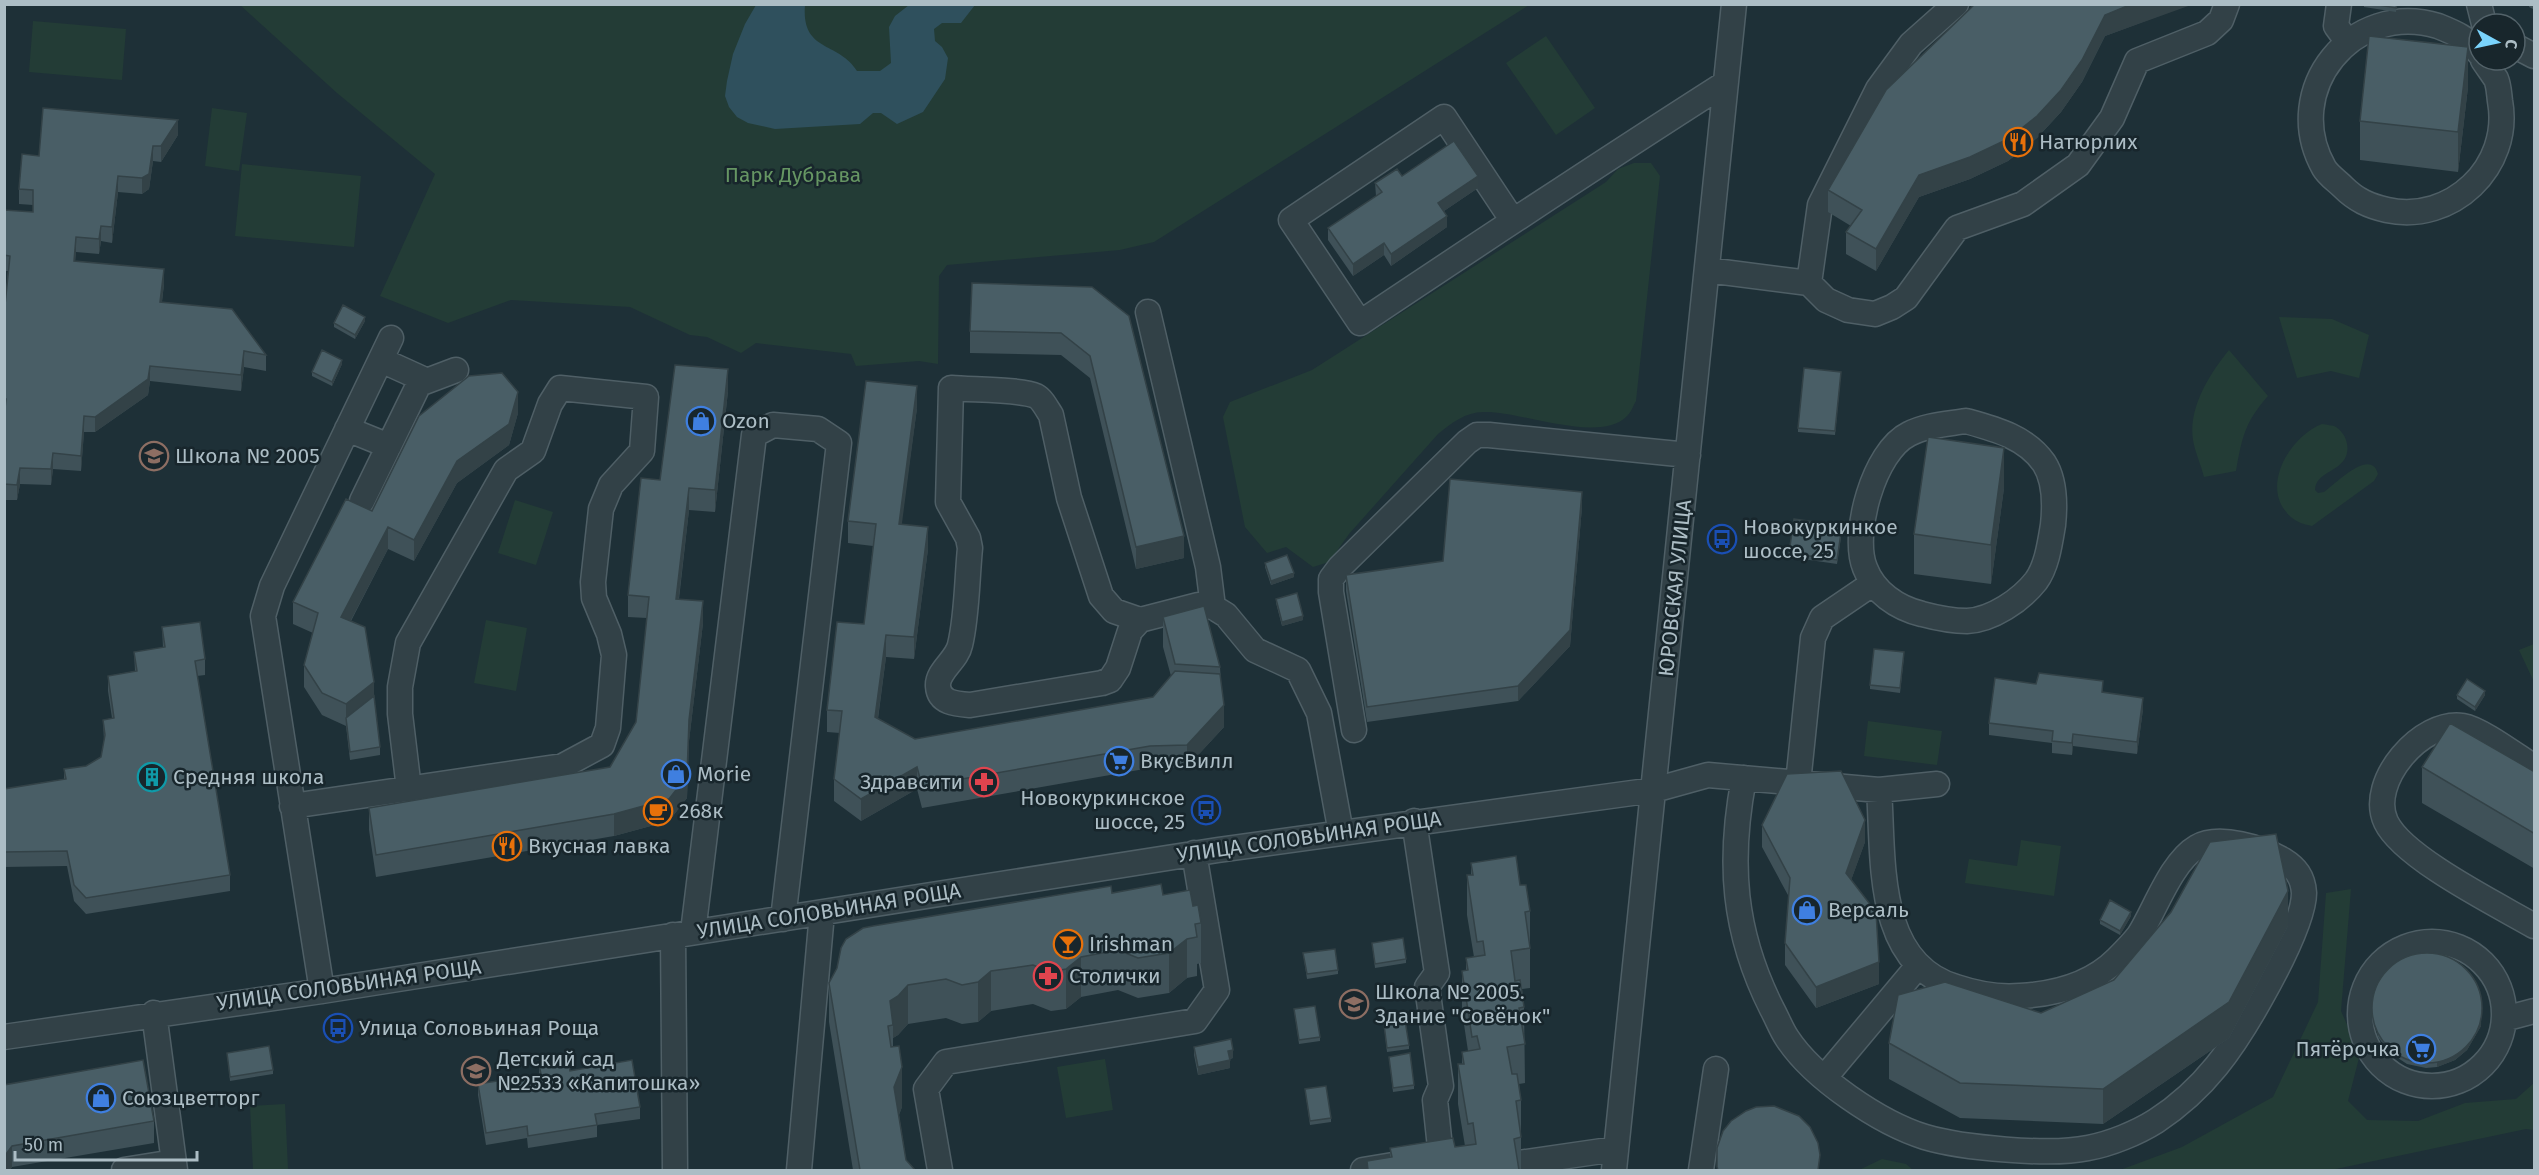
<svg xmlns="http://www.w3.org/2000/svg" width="2539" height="1175" viewBox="0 0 2539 1175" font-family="'Fira Sans',sans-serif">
<rect width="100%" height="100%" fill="#1e3037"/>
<path fill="#233c36" d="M240,5H1529L1154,242L1120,250L947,265L939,276L938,364L919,361L856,366L851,354L756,343L741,353L707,337L690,335L630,307L511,300L448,323L380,296L435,174L337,93Z
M33,21L126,29L122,80L29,72Z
M1546,36L1595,108L1556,135L1506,63Z
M212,108L247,113L239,171L205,166Z
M1634,163H1651L1660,176L1636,401C1633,406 1631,413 1626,417C1597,444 1518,410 1483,412C1466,412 1451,423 1438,434L1349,534L1329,562L1313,567L1286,547L1267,553L1245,527L1223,417L1230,402L1312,370L1606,182L1618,169Z
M242,164L361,176L354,247L235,236Z
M2279,317L2332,319L2369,335L2359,378L2331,371L2297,378Z
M2229,350L2268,396C2245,422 2242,437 2236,471L2204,477C2201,465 2195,452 2193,440C2188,408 2210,373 2229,350Z
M2322,424C2326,425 2333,425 2336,427C2347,434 2351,450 2344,460C2335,473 2316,473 2315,490L2318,493L2324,492C2336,483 2371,447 2378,474L2374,481L2312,526C2307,525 2299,523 2295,520C2256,493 2288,437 2322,424Z
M515,500L553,512L536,565L498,553Z
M486,620L527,628L516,691L474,683Z
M2534,644V682L2519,650Z
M1868,721L1942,731L1937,765L1864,756Z
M2021,840L2061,846L2054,896L1965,883L1969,859L2017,866Z
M2351,889L2341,1011L2360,1054L2348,1101L2367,1120L2418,1121L2465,1103L2516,1099L2534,1083V1130L2526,1129L2331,1170H2120L2182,1147L2273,1097L2318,1002L2326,893Z
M1105,1059L1113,1110L1066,1118L1057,1067Z
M285,1104L288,1169L253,1170L250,1106Z
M1882,1159L1906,1164L1913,1170H1859Z"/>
<path fill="#2f505d" d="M756,5H805C801,53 839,41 857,71H880L891,63L889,27L895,16L909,5H975L961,23H942L934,29L935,41L942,47L948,58L945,79L923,112L897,124L881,113H873L860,124L775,129L748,123L737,117L729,107L725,96L727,81L733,54L745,24Z"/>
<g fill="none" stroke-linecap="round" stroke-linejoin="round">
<g stroke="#4f5f66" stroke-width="27">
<path id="minor" d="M2339,4L2336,26L2347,41
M2479,4L2484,24
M2515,46L2534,56
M2479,53C2470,39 2453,32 2438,26C2353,0 2280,90 2324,168C2328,175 2337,181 2343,187C2356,200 2369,206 2387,210C2451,224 2512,167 2500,101C2499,94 2499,86 2496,79C2492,73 2487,66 2483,60
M1513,221L1444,117L1291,220L1360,323C1481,242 1602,162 1724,84
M1707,270L1809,283L1826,300L1848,310L1875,314L1892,307L1906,298L1957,228L2023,204L2078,165L2112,118L2137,61L2207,33L2221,20L2227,4
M1809,283L1820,205L1878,89L1911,44L1956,4
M1148,312L1208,567L1213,607
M381,360L425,380
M1966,421C1995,429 2026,437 2044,463C2055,480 2055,506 2053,525C2050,543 2047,566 2036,581C2021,600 1992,620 1967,621C1952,621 1937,618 1922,614C1897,608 1874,592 1865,568C1851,534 1874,451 1909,434C1926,425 1948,424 1966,421Z
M347,429L389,446
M362,501L419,384L456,370
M1140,620L1114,611L1101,596L1069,498L1051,415C1047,409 1042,399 1036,396C1021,389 970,390 951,388L948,502L968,538L970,548C967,578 967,617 960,645C957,660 937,671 938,686C939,703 956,704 970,705L1102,683L1110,680L1118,668L1130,631L1140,620L1198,605L1213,607L1226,615L1255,650L1298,670L1319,713L1341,833
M1354,730L1331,592V579L1340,567L1467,442L1477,435H1489L1688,455
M2534,767C2518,757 2481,729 2463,726C2422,719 2367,782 2386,822C2403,858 2498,905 2534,926
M1744,778C1728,862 1733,932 1772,1009C1777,1018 1781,1029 1787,1038C1813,1078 1880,1123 1925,1137C1962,1148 2050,1156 2088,1148C2110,1144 2137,1133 2156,1121C2205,1089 2233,1048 2261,998C2275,973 2304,920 2304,893C2303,877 2296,868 2283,860C2263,848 2219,834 2197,847C2171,862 2155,910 2139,935C2133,943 2124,952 2117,959C2091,985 2056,994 2020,996C1998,998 1977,994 1956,987C1874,963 1884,858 1879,790
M1798,783L1813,638L1822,618L1872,584
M292,806L563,766L602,745L608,728L614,655L609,634L594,598L593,582L601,509L611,485L642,451L646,397L560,388L550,404L533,451L506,470L408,643L400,687V714L409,789
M693,932L754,435L773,425L818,429L839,443L783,919
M673,935L675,1170
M2360 1014a72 72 0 1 1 144 0a72 72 0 1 1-144 0Z
M322,991L263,616L272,586L391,338
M154,1013L175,1170
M2504,1019L2534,1011
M4,1037L322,991L1218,850L1654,790L1708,775L1879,790L1937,784
M1825,1077L1918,966
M1519,1163L1616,1149
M124,1170L174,1162
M799,1170L822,913
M940,1170L926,1089L946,1062L1195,1021L1217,990L1194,853
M1363,1170L1441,1157L1435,1100L1441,1086L1427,987L1437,973L1414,821
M1614,1170L1734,4
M1701,1170L1716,1069"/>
</g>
<use href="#minor" stroke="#324147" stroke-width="24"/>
</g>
<path fill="#3f5158" d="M2191,4L2105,36L2082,82L2061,112L2037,138L2008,161L1970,179L1919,197L1876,271L1846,254V232L1851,226L1828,212V190L1886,90Z
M2364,4H2397L2396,12L2364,7Z
M2529,4H2535V10L2529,7Z
M2468,87L2458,172L2360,160V121Z
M178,135L161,162L153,161L149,189L142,194L118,192L112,243L101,241L99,254L76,252L75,261L164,284L162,302L266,355V371L244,367L241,391L150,381L148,395L95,432H84L81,471L53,469L51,485L20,484L17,500H4V315L8,271H4V210L33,212V205L19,204V189L39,156Z
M1402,176L1478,188L1444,211L1447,227L1391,266L1384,255L1353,276L1328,240V228L1376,196L1375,183Z
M1092,287L1184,558L1136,569L1090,378L1061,355L970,353V331Z
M365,321L355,339L334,327V323Z
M342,364L332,386L312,376V372Z
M1841,372L1835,435L1798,432V428Z
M728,391L715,512L689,510L679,599L703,623L689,741L687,798L669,821L614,836L376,877L369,830V808L610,767L636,722L647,618L628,617V595L660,480Z
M917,408L901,524L928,549L914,659L886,657L878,719L915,739L1153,697L1171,676L1163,647V617L1220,667L1224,727L1187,767L1150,768L922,808L917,789L861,821L834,801V779L840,733L827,732V710L864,624L873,546L848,543V521Z
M518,413L509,445L457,483L414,561L388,549L351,621L374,696L380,747V755L350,760L346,726L322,715L304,687V665L313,633L293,624V602L372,511Z
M2004,488L1991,584L1914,574V534Z
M1582,507L1570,646L1518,701L1367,722L1346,591V575L1443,561Z
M1842,530L1837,564L1789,557V553Z
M1265,563L1294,577L1271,585L1265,567Z
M1276,599L1303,620L1282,626L1276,603Z
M162,627L205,659V675L197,676L230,875V891L86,914L74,901L67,866L4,867V789L64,779V769L86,766L101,757L104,741L103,720L112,718L108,691V676L135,671L134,652L163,648Z
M1904,656L1900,693L1870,689V685Z
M2103,692L2143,709L2137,754L2073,746L2072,755L2052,753V743L1989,735V723Z
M2457,695H2485L2475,711L2457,699Z
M2422,767L2535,772V869L2422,803Z
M1762,825L1865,842L1851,880L1879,984L1816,1008L1785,965V943L1789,897L1762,847Z
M1471,863L1520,885L1530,911V988L1522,989L1524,1007L1525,1083L1519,1084L1521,1100V1170H1367V1161L1390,1157V1148L1455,1147L1465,1146L1458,1104V1064H1462V1052L1468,1051L1462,1011V971H1466V958L1474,957L1467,915V875H1471Z
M1112,893L1163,895L1193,906L1201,923V963L1197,964V976L1187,978L1169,993L1138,998L1118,990L1081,997L1066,1009L1051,1011L1033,1004L991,1011L978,1022L962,1024L946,1018L908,1024L898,1035L893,1038V1047L902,1107L899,1115L906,1160L915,1170H853L829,1022V983Z
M2131,916L2120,935L2100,924V920Z
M2288,926L2229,1038L2103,1124L1960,1118L1889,1079V1043L2041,1013L2114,980Z
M1372,943L1406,959V963L1375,968Z
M1303,953L1338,970V974L1307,979Z
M2372,1004L2481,1026L2467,1050L2455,1060L2437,1067L2426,1068L2407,1064L2389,1052L2378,1037Z
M1294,1009L1320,1037V1041L1299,1044Z
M1383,1017L1409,1045V1049L1387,1052Z
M1194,1047L1233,1058L1230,1059V1068L1198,1075L1194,1055Z
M227,1053L273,1070V1074L230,1081Z
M1389,1057L1414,1085V1089L1393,1092Z
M539,1065L570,1071L640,1107V1119L597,1125V1137L528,1148L527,1138L486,1145L478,1095V1084L539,1074Z
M4,1085L154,1121V1143L12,1167L10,1170H4Z
M1305,1089L1331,1118V1122L1310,1125Z"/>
<path fill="#334247" d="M2132,4L2191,5L2105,36L2082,82L2061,112L2037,138L2008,161L1970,179L1919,197L1876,271V249L1919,175L2105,15Z
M2468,47V87L2458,172V132Z
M178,120V135L161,162V146Z
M153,146V161L149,189L142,194V178Z
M118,176V192L112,243V227Z
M1478,176V188L1438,215V203Z
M1447,216V227L1391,266V254Z
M101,226V241L99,254V239Z
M76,237V252L74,276V261Z
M1384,243V255L1353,276V264Z
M164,269V284L160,317V302Z
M365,317V321L355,339V335Z
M244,351V367L241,391V375Z
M342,360V364L332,386V382Z
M150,366V381L148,395L95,432V417Z
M728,369V391L715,512V490Z
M917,386V408L899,546V524Z
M518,392V413L509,445L457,483L414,561V540L457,461Z
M84,416V432L81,471V456Z
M2004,448V488L1991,584V545Z
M53,453V469L51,485V469Z
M20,468V484L17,500V485Z
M689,488V510L676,621V599Z
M1582,492V507L1570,646L1518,701V686Z
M388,527V549L341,639V617Z
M928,527V549L914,659V637Z
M1184,536V558L1136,569V547Z
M1294,573V577L1271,585V581Z
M703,601V623L689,741L687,798L669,821L614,836V814L689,720Z
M1303,616V620L1282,626V622Z
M886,635V657L875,739V717Z
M374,682V704L346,718V704Z
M2485,691V695L2475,711V707Z
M2143,698V709L2137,754V742Z
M1224,705V727L1187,767V745Z
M2073,734V746L2072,755V743Z
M917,767V789L861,821V799Z
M1865,820V842L1846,894V873Z
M2288,891V926L2229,1038L2103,1124V1089Z
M2131,912V916L2120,935V931Z
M1187,939V978L1169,993V953Z
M1081,957V997L1066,1009V969Z
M1879,962V984L1816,1008V987Z
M991,971V1011L978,1022V982Z
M908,985V1024L898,1035L893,1038V1025L890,1001Z
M2482,1003L2481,1026L2467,1050L2455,1060L2437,1067V1062Z
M1233,1050V1058L1228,1059V1051Z
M1230,1060V1068L1198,1075V1067Z
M902,1067V1107L894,1127V1087Z
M12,1146V1167L10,1170H4V1157Z"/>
<path fill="#495e66" stroke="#334247" stroke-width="1.5" d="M1975,4H2132L2105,15L2082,60L2061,90L2037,116L2008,139L1970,157L1919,175L1876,249L1846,232L1862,210L1828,190L1886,90Z
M2373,4H2397L2396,8Z
M2369,36L2468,47L2458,132L2360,121Z
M43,108L178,120L161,146H153L149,174L142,178L118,176L112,227L101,226L99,239L76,237L74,261L164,269L160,302L232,309L266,355L244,351L241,375L150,366L148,379L95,417L84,416L81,456L53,453L51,469L20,468L17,485L4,484V418L6,399L4,398V315L10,256L4,255V210L33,212V190L19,189L22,154L39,156Z
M1454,141L1478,176L1438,203L1447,216L1391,254L1384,243L1353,264L1328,228L1382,192L1375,183L1397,169L1402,176Z
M972,283L1092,287L1129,316L1184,536L1136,547L1090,356L1061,333L970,331Z
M343,305L365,317L355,335L334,323Z
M322,350L342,360L332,382L312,372Z
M675,365L728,369L715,490L689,488L676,599L703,601L689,720L687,776L669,799L614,814L376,855L369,808L610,767L636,722L649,597L628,595L641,478L660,480Z
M1804,368L1841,372L1835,431L1798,428Z
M502,373L518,392L509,424L457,461L414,540L388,527L341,617L365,627L374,682L346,704L322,693L304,665L318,613L293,602L346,499L372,511L419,416L469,376Z
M866,381L917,386L899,524L928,527L914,637L886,635L875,717L915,739L1153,697L1175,671L1220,674L1224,705L1187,745L1150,746L922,786L917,767L861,799L834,779L842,711L827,710L837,622L864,624L876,524L848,521Z
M1928,437L2004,448L1991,545L1914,534Z
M1450,479L1582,492L1570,630L1518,686L1367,707L1346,575L1443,561Z
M1794,519L1842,526L1837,560L1789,553Z
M1287,555L1294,573L1271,581L1265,563Z
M1297,593L1303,616L1282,622L1276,599Z
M1204,606L1220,667L1175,664L1163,617Z
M200,622L205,659L195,661L230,875L86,898L74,885L67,851L4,852V789L66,779L64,769L86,766L101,757L105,735L103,720L114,718L108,676L137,671L134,652L165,647L162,627Z
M1874,649L1904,652L1900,688L1870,685Z
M2039,673L2103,681L2102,692L2143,698L2137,742L2073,734L2072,743L2052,741L2053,731L1989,723L1995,678L2036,684Z
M2467,679L2485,691L2475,707L2457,695Z
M374,696L380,747L350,752L346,718Z
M2450,723L2535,772V834L2422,767Z
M1841,771L1865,820L1846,873L1876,912L1879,962L1816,987L1785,943L1790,878L1762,825L1787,774Z
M2276,834L2288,891L2229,1002L2103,1089L1960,1083L1889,1043L1898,995L1945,982L2041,1013L2114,980L2171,912L2210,842Z
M1516,856L1520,885H1526L1530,911L1525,912L1530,948L1511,951L1515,981L1520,980L1524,1007L1519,1008L1525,1044L1507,1047L1512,1074H1517L1521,1100L1516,1101L1521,1137L1514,1139L1519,1170H1368L1367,1161L1392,1157L1390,1148L1453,1138L1455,1147L1476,1144L1473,1123L1468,1124L1458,1064H1464L1462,1052L1480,1049L1477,1036L1472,1037L1462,971L1468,970L1466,958L1485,955L1483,941L1477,942L1467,875H1473L1471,863Z
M1161,884L1163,895L1190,890L1193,906L1198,905L1201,923L1195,924L1197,937L1187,939L1169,953L1138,958L1118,950L1081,957L1066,969L1051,972L1033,965L991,971L978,982L962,985L946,979L908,985L898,996L890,1001L893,1025L888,1026L891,1047L899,1046L902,1067L894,1087L906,1160L915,1170H860L829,983L837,968L841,948L846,939L863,928L873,926L1111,886L1112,893Z
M2110,900L2131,912L2120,931L2100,920Z
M1403,938L1406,959L1375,964L1372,943Z
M1335,949L1338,970L1307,974L1303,953Z
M2372 1008a55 55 0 1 1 110 0a55 55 0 1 1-110 0Z
M1315,1006L1320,1037L1299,1040L1294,1009Z
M1404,1014L1409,1045L1387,1048L1383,1017Z
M1231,1039L1233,1050L1228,1051L1230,1060L1198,1067L1194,1047Z
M269,1046L273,1070L230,1077L227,1053Z
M1410,1053L1414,1085L1393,1088L1389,1057Z
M143,1060L154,1121L12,1146L4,1157V1085Z
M568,1060L570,1071L632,1060L640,1107L595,1114L597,1125L528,1136L527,1126L486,1133L478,1084L541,1074L539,1065Z
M1326,1086L1331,1118L1310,1121L1305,1089Z
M1774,1106L1799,1116L1810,1127L1818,1143L1820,1155L1818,1170H1718L1717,1167V1148L1723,1131L1731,1121L1746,1111L1756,1107Z"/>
<defs>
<g id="restaurant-ring" transform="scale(1.5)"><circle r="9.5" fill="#18262c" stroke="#e8710a" stroke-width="1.5"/><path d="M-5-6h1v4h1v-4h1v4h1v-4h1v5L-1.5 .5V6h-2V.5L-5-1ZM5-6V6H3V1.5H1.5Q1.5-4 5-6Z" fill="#e8710a"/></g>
<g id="shop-ring" transform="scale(1.5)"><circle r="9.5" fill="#18262c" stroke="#3f7fe0" stroke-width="1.5"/><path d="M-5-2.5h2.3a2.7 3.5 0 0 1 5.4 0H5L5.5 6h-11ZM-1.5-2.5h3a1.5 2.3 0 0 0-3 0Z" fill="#3f7fe0"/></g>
<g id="school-ring" transform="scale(1.5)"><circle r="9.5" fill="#18262c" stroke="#8d6e63" stroke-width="1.5"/><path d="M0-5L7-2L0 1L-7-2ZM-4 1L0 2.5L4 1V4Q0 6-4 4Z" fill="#8d6e63"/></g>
<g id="bus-ring" transform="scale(1.5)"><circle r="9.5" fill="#18262c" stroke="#1a4fb4" stroke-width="1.5"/><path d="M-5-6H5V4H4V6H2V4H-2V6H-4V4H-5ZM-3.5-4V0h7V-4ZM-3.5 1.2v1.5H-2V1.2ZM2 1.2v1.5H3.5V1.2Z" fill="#1a4fb4"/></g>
<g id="supermarket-ring" transform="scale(1.5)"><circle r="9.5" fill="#18262c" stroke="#3f7fe0" stroke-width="1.5"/><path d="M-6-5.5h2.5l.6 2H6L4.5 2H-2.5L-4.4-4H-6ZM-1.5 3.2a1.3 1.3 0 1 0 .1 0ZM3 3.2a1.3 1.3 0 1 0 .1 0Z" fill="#3f7fe0"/></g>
<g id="building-ring" transform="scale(1.5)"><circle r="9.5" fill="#18262c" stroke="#0f9aa8" stroke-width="1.5"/><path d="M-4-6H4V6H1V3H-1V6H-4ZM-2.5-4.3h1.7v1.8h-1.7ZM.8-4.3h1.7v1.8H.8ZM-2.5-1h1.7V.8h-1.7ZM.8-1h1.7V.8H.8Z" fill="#0f9aa8"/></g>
<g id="pharmacy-ring" transform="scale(1.5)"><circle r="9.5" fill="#18262c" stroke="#e0444e" stroke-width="1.5"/><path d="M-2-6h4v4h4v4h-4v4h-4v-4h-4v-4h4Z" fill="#e0444e"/></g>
<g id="cafe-ring" transform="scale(1.5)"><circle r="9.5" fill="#18262c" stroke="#e8710a" stroke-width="1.5"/><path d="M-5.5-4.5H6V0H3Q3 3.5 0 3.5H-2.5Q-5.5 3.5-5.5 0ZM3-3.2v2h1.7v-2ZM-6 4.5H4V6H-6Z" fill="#e8710a"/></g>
<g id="bar-ring" transform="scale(1.5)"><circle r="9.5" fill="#18262c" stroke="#e8710a" stroke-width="1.5"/><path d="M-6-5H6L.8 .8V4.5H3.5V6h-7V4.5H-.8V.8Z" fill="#e8710a"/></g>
</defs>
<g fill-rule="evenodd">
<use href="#restaurant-ring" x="2018" y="142"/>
<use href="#shop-ring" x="701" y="421"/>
<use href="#school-ring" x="154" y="456"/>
<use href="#bus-ring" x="1722" y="539"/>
<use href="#supermarket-ring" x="1119" y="761"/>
<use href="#shop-ring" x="676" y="774"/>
<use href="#building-ring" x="152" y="777"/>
<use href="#pharmacy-ring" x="984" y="782"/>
<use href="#bus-ring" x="1206" y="810"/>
<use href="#cafe-ring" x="658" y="811"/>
<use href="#restaurant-ring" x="507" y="846"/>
<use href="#shop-ring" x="1807" y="910"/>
<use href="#bar-ring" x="1068" y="944"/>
<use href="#pharmacy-ring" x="1048" y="976"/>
<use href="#school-ring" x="1354" y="1004"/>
<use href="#bus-ring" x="338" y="1028"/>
<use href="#supermarket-ring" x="2421" y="1049"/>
<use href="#school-ring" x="476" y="1071"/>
<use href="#shop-ring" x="101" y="1098"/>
</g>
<g text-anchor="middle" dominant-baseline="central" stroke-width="5" stroke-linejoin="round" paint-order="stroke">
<g font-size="21" fill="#acbdc5" stroke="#18262c" text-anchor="start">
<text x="2039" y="142">Натюрлих</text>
<text x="722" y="421">Ozon</text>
<text x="175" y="456">Школа № 2005</text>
<text x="1743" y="527">Новокуркинкое<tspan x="1743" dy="24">шоссе, 25</tspan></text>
<text x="1140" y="761">ВкусВилл</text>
<text x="697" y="774">Morie</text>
<text x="173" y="777">Средняя школа</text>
<text x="963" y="782" text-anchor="end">Здравсити</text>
<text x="1185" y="798" text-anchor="end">Новокуркинское<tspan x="1185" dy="24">шоссе, 25</tspan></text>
<text x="679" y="811">268к</text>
<text x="528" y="846">Вкусная лавка</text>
<text x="1828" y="910">Версаль</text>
<text x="1089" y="944">Irishman</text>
<text x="1069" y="976">Столички</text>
<text x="1375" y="992">Школа № 2005.<tspan x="1375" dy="24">Здание "Совёнок"</tspan></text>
<text x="359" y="1028">Улица Соловьиная Роща</text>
<text x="2400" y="1049" text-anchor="end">Пятёрочка</text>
<text x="497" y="1059">Детский сад<tspan x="497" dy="24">№2533 «Капитошка»</tspan></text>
<text x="122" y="1098">Союзцветторг</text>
</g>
<g font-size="21" fill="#669663" stroke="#18262c">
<text x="793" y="175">Парк Дубрава</text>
</g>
<g font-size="21" fill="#acbdc5" stroke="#18262c">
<text transform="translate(1675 588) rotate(-84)">ЮРОВСКАЯ УЛИЦА</text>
<text transform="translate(1309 837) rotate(-8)">УЛИЦА СОЛОВЬИНАЯ РОЩА</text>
<text transform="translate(829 911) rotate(-9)">УЛИЦА СОЛОВЬИНАЯ РОЩА</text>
<text transform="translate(349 985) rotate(-8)">УЛИЦА СОЛОВЬИНАЯ РОЩА</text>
</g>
</g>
<rect width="2539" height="1175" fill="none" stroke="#acbdc5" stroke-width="12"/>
<g transform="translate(2497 42) rotate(98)"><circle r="28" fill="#18262c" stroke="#536269" stroke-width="1.5"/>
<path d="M0-4.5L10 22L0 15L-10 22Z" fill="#79d3fc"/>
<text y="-9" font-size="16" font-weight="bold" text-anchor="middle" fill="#acbdc5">С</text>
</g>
<path d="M15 1151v9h182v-9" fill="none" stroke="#acbdc5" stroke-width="3"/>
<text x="24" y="1151" font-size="18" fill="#acbdc5" stroke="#18262c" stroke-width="4.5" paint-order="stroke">50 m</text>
</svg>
